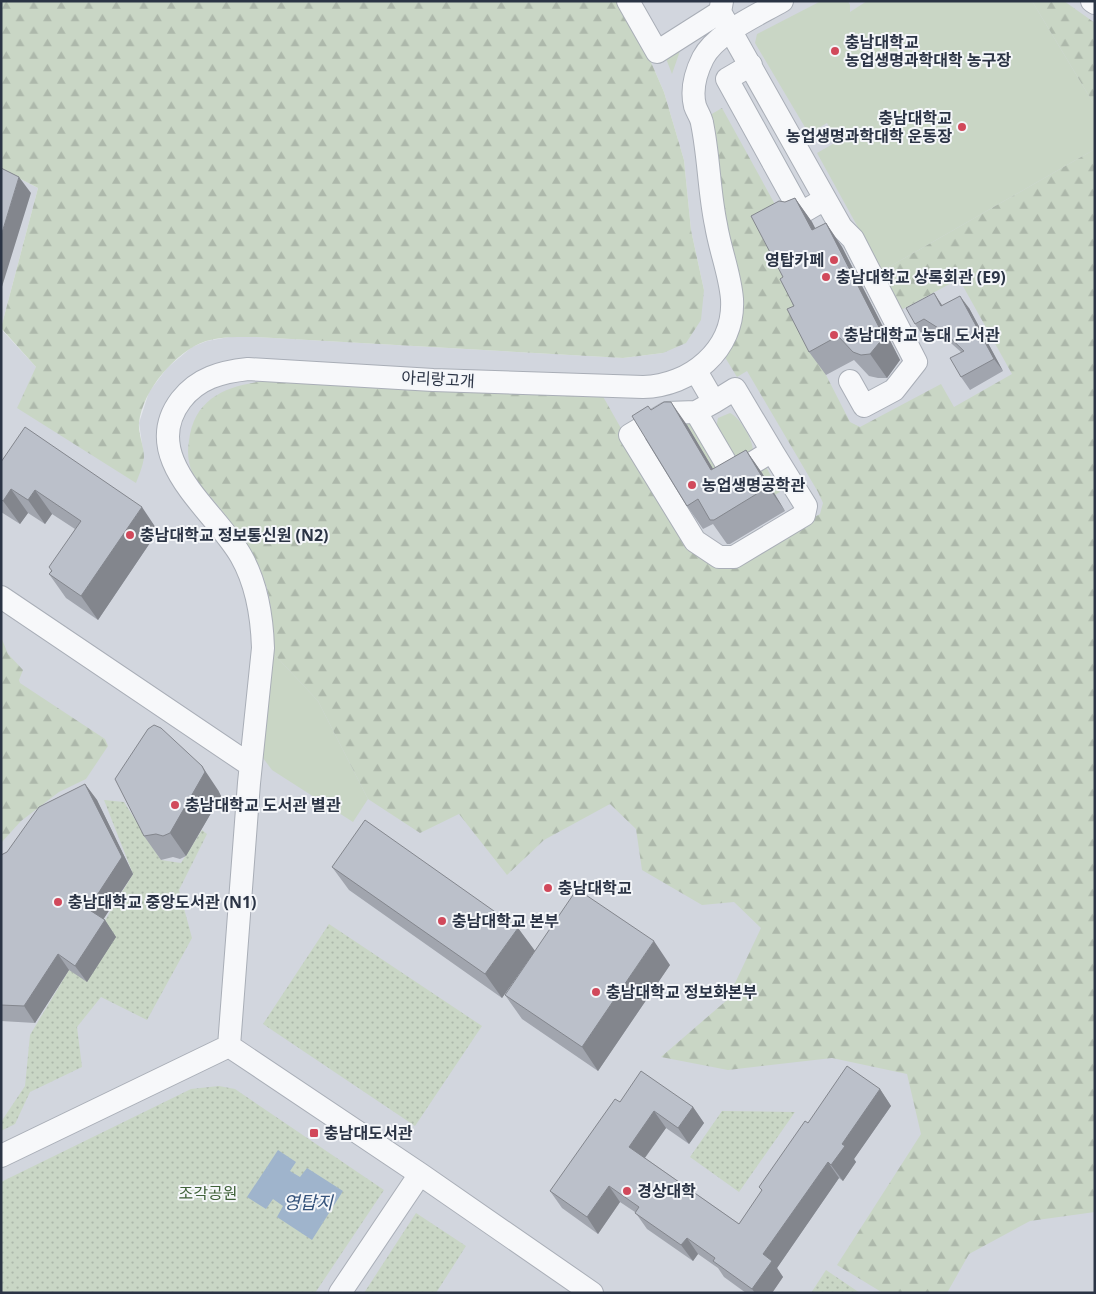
<svg xmlns="http://www.w3.org/2000/svg" width="1096" height="1294" viewBox="0 0 1096 1294" font-family="'Noto Sans','Noto Sans KR',sans-serif">
<defs>
<pattern id="forest-firs" width="22" height="20" patternUnits="userSpaceOnUse" patternTransform="scale(1.25)"><rect width="22" height="20" fill="#c9d6c5"/><path d="M5 1l3.5 6h-7zM16 11l3.5 6h-7z" fill="#adb8ab"/></pattern>
<pattern id="park-dots" width="8" height="8" patternUnits="userSpaceOnUse" patternTransform="scale(1.25)"><rect width="8" height="8" fill="#c9d6c5"/><path d="M2 2h.1M6 6h.1" fill="none" stroke="#adb8ab" stroke-width="1.8" stroke-linecap="round"/></pattern>
</defs>
<rect width="100%" height="100%" fill="#e4e7ec"/>
<path fill="#d2d6de" d="M618,1H1095V1293H1V329L36,367L144,457L139,423L149,392L167,368L192,347L207,341L229,337H256L623,358L663,353L704,290L691,230L684,160L664,92L644,46Z
M1,169L38,188L1,328Z"/>
<path fill="#c9d6c5" d="M821,1H848L850,5V12L867,1H1032L1095,106V149L882,271L817,153L838,141L827,123L809,134L755,43L757,34Z
M682,45L672,74L665,56Z
M730,413C740,418 753,439 753,451L738,460L716,428L718,418Z
M686,423L691,424L719,471L717,477Z
M765,465L780,492L775,495L762,473L732,488Z
M272,652L318,701L368,799L353,822L272,770L263,758Z"/>
<path fill="url(#forest-firs)" d="M1,1H618L644,46L664,92L684,160L691,230L704,290L701,320L686,343L663,353L623,358L256,337C240,337 222,336 206,341C176,351 142,391 139,423C138,434 144,446 144,457C143,466 139,475 136,483L17,408L36,367L1,328L38,188L1,169Z
M1032,1H1064L1095,23V106Z
M722,108L788,228L826,375L850,422L860,427L941,384L954,407L1012,374L959,279L901,310L882,271L1095,149V1212L1030,1221L969,1254L947,1293H883L837,1265L921,1134L907,1074L832,1058L728,1070L661,1057L727,1000L761,928L734,902L702,905L642,870L636,829L610,804L544,840L507,875L459,814L420,833L368,799L318,701L272,652C274,620 271,589 256,560C244,539 229,519 214,501C208,493 197,484 193,474C188,464 187,451 189,441C194,398 226,386 264,381L601,393L686,543L731,564L820,514L823,503L818,492L747,371L737,377L723,354L724,225L710,115Z
M1,637L8,654L23,670L19,680L20,683L105,739L108,746L86,779L59,792L21,821L1,843Z"/>
<path fill="url(#park-dots)" d="M104,800L124,802L161,860L181,863L202,830L207,834L179,890L192,938L147,1020L101,997L77,1027L82,1067L30,1092L15,1124L1,1131V1122L25,1086L30,1035L69,970L101,927L133,874Z
M329,924L482,1026L415,1126L263,1024Z
M219,1086L235,1089L384,1190L315,1293H1V1182L191,1089Z
M722,1111L795,1112L739,1192L690,1157Z
M416,1213L466,1246L436,1293H364Z
M826,1270L860,1293H811Z"/>
<path fill="#9fb4cc" d="M278,1150L296,1162L290,1171L300,1177L307,1168L343,1191L312,1240L277,1217L283,1206L273,1199L266,1209L247,1197Z"/>
<g fill="none" stroke-linecap="round" stroke-linejoin="round">
<g stroke="#a9aeb7" stroke-width="24">
<path id="minor" d="M628,1L657,52L720,12
M722,1L720,12L841,227L853,239L916,362L894,390L864,406L850,381
M1092,1L1095,3
M751,65L727,79L801,213L825,199
M696,371L714,402L735,389L772,451L733,475L696,412L714,402
M696,412L667,413L630,435L695,541L719,557H734L804,515L806,506L772,451
M1,597L250,765
M229,1046L249,783L263,648C262,616 257,584 241,556C215,510 137,458 181,400C198,378 221,372 248,369L433,380L643,387C690,386 735,350 732,299C730,274 720,250 716,225C709,192 709,157 702,123C701,117 697,112 695,106C691,90 696,72 703,58C716,33 758,15 782,1
M229,1046L420,1174L592,1293
M1,1156L229,1046
M340,1293L420,1174"/>
</g>
<use href="#minor" stroke="#f7f8fa" stroke-width="22"/>
</g>
<path fill="#a1a5ae" d="M795,198L812,222L815,229L826,223L842,247L900,360L887,378H878L869,376L854,360L826,375L809,352L783,277L785,202Z
M942,305L969,308L1003,371L970,390L961,377V352L952,344L932,331L923,336L915,324Z
M648,406L651,410L687,425L713,469L746,450L762,473L785,511L730,544H727L713,524L703,529L687,506Z
M1,462L158,531L98,620L66,598L49,574L75,529L52,514L45,524L28,513L20,524L1,512Z
M85,784L97,800L133,874L103,919L105,920L116,937L87,982L69,970L35,1023L1,1021V855L7,852Z
M218,790L221,796L186,856L180,859L173,857L161,860L144,836Z
M332,867L518,928L535,951L502,998L349,890Z
M670,965L598,1071L522,1019L505,995Z
M880,1089L891,1106L854,1159L856,1162L843,1181L839,1178L777,1268L783,1277L772,1293H746L724,1277L718,1268L698,1254L693,1261L647,1229L635,1212L620,1202L598,1234L562,1208L550,1191L620,1102L693,1107L704,1123L689,1144L666,1128L645,1158L739,1224L762,1191L759,1187L808,1123Z"/>
<path fill="#83868d" d="M19,177L31,193L1,290V236Z
M795,198L812,222L829,254L812,230Z
M826,223L842,247L900,360L887,378L870,354Z
M934,293L942,305L950,319L941,306Z
M960,296L969,308L1003,371L994,359Z
M671,402L687,425L728,494L711,470Z
M746,450L762,473L785,511L768,487Z
M11,489L28,513L20,524L3,501Z
M35,490L52,514L45,524L28,500Z
M142,507L158,531L98,620L81,596Z
M202,766L218,790L221,796L186,856L170,833Z
M85,784L97,800L133,874L99,926L88,909Z
M105,920L116,937L87,982L75,966Z
M518,928L535,951L502,998L485,974Z
M654,941L670,965L598,1071L582,1047Z
M58,954L69,970L35,1023L24,1006Z
M880,1089L891,1106L854,1159L856,1162L843,1181L831,1165L842,1144Z
M693,1107L704,1123L689,1144L678,1128Z
M654,1111L666,1128L641,1163L629,1147Z
M828,1162L839,1178L777,1268L783,1277L772,1293H755L752,1289L763,1254Z
M609,1186L620,1202L598,1234L587,1217Z
M687,1238L698,1254L693,1261L681,1245Z"/>
<path fill="#bbc0ca" stroke="#83868d" d="M1,168L19,177L1,236Z
M795,198L812,230L826,223L884,337L870,354L861,355L853,352L838,336L809,352L787,309L794,306L780,279L783,277L751,216L779,201L785,202Z
M934,293L941,306L960,296L994,359L961,377L950,358L964,351L943,331L924,319L915,324L906,308Z
M664,402H671L711,470L746,450L768,487L714,520H710L698,499L687,506L632,416L648,406L651,410Z
M25,427L142,507L81,596L49,574L52,571L49,567L81,521L35,490L28,500L11,489L3,501L1,499V462Z
M154,725L161,728L202,766L205,772L170,833L163,836L156,834L144,836L115,779L148,729Z
M85,784L122,857L88,909L105,920L75,966L58,954L24,1006L1,1005V855L7,852L39,807Z
M365,820L518,928L485,974L332,867Z
M577,889L654,941L582,1047L505,995Z
M847,1066L880,1089L842,1144L845,1146L831,1165L828,1162L763,1254L772,1261L752,1289L713,1261L715,1258L687,1238L681,1245L635,1213L639,1207L609,1186L587,1217L550,1191L615,1099L620,1102L641,1071L693,1107L678,1128L654,1111L629,1147L739,1224L762,1190L759,1187L805,1121L808,1123Z"/>
<g fill="#d1495b" stroke="#f4f6f9" stroke-width="2">
<circle cx="835" cy="51" r="5"/>
<circle cx="962" cy="127" r="5"/>
<circle cx="834" cy="260" r="5"/>
<circle cx="826" cy="277" r="5"/>
<circle cx="834" cy="335" r="5"/>
<circle cx="692" cy="485" r="5"/>
<circle cx="130" cy="535" r="5"/>
<circle cx="175" cy="805" r="5"/>
<circle cx="548" cy="888" r="5"/>
<circle cx="58" cy="902" r="5"/>
<circle cx="442" cy="921" r="5"/>
<circle cx="596" cy="992" r="5"/>
<rect x="309" y="1128" width="10" height="10" rx="2.5"/>
<circle cx="627" cy="1191" r="5"/>
</g>
<g text-anchor="middle" dominant-baseline="central" stroke-width="4" stroke-linejoin="round" paint-order="stroke">
<g font-size="16" font-weight="bold" fill="#2b3445" stroke="#f4f6f9" text-anchor="start">
<text x="845" y="42">충남대학교<tspan x="845" dy="18">농업생명과학대학 농구장</tspan></text>
<text x="952" y="118" text-anchor="end">충남대학교<tspan x="952" dy="18">농업생명과학대학 운동장</tspan></text>
<text x="824" y="260" text-anchor="end">영탑카페</text>
<text x="836" y="277">충남대학교 상록회관 (E9)</text>
<text x="844" y="335">충남대학교 농대 도서관</text>
<text x="702" y="485">농업생명공학관</text>
<text x="140" y="535">충남대학교 정보통신원 (N2)</text>
<text x="185" y="805">충남대학교 도서관 별관</text>
<text x="558" y="888">충남대학교</text>
<text x="68" y="902">충남대학교 중앙도서관 (N1)</text>
<text x="452" y="921">충남대학교 본부</text>
<text x="606" y="992">충남대학교 정보화본부</text>
<text x="324" y="1133">충남대도서관</text>
<text x="637" y="1191">경상대학</text>
</g>
<g font-size="16" fill="#2b3445" stroke="#f4f6f9">
<text transform="translate(438 379) rotate(3)">아리랑고개</text>
</g>
<g font-size="16" fill="#3f6138" stroke="#f4f6f9">
<text x="208" y="1193">조각공원</text>
</g>
<g font-size="18" font-style="italic" fill="#34527a" stroke="#f4f6f9">
<text x="308" y="1202">영탑지</text>
</g>
</g>
<rect width="1096" height="1294" fill="none" stroke="#2b3445" stroke-width="5"/>
</svg>
